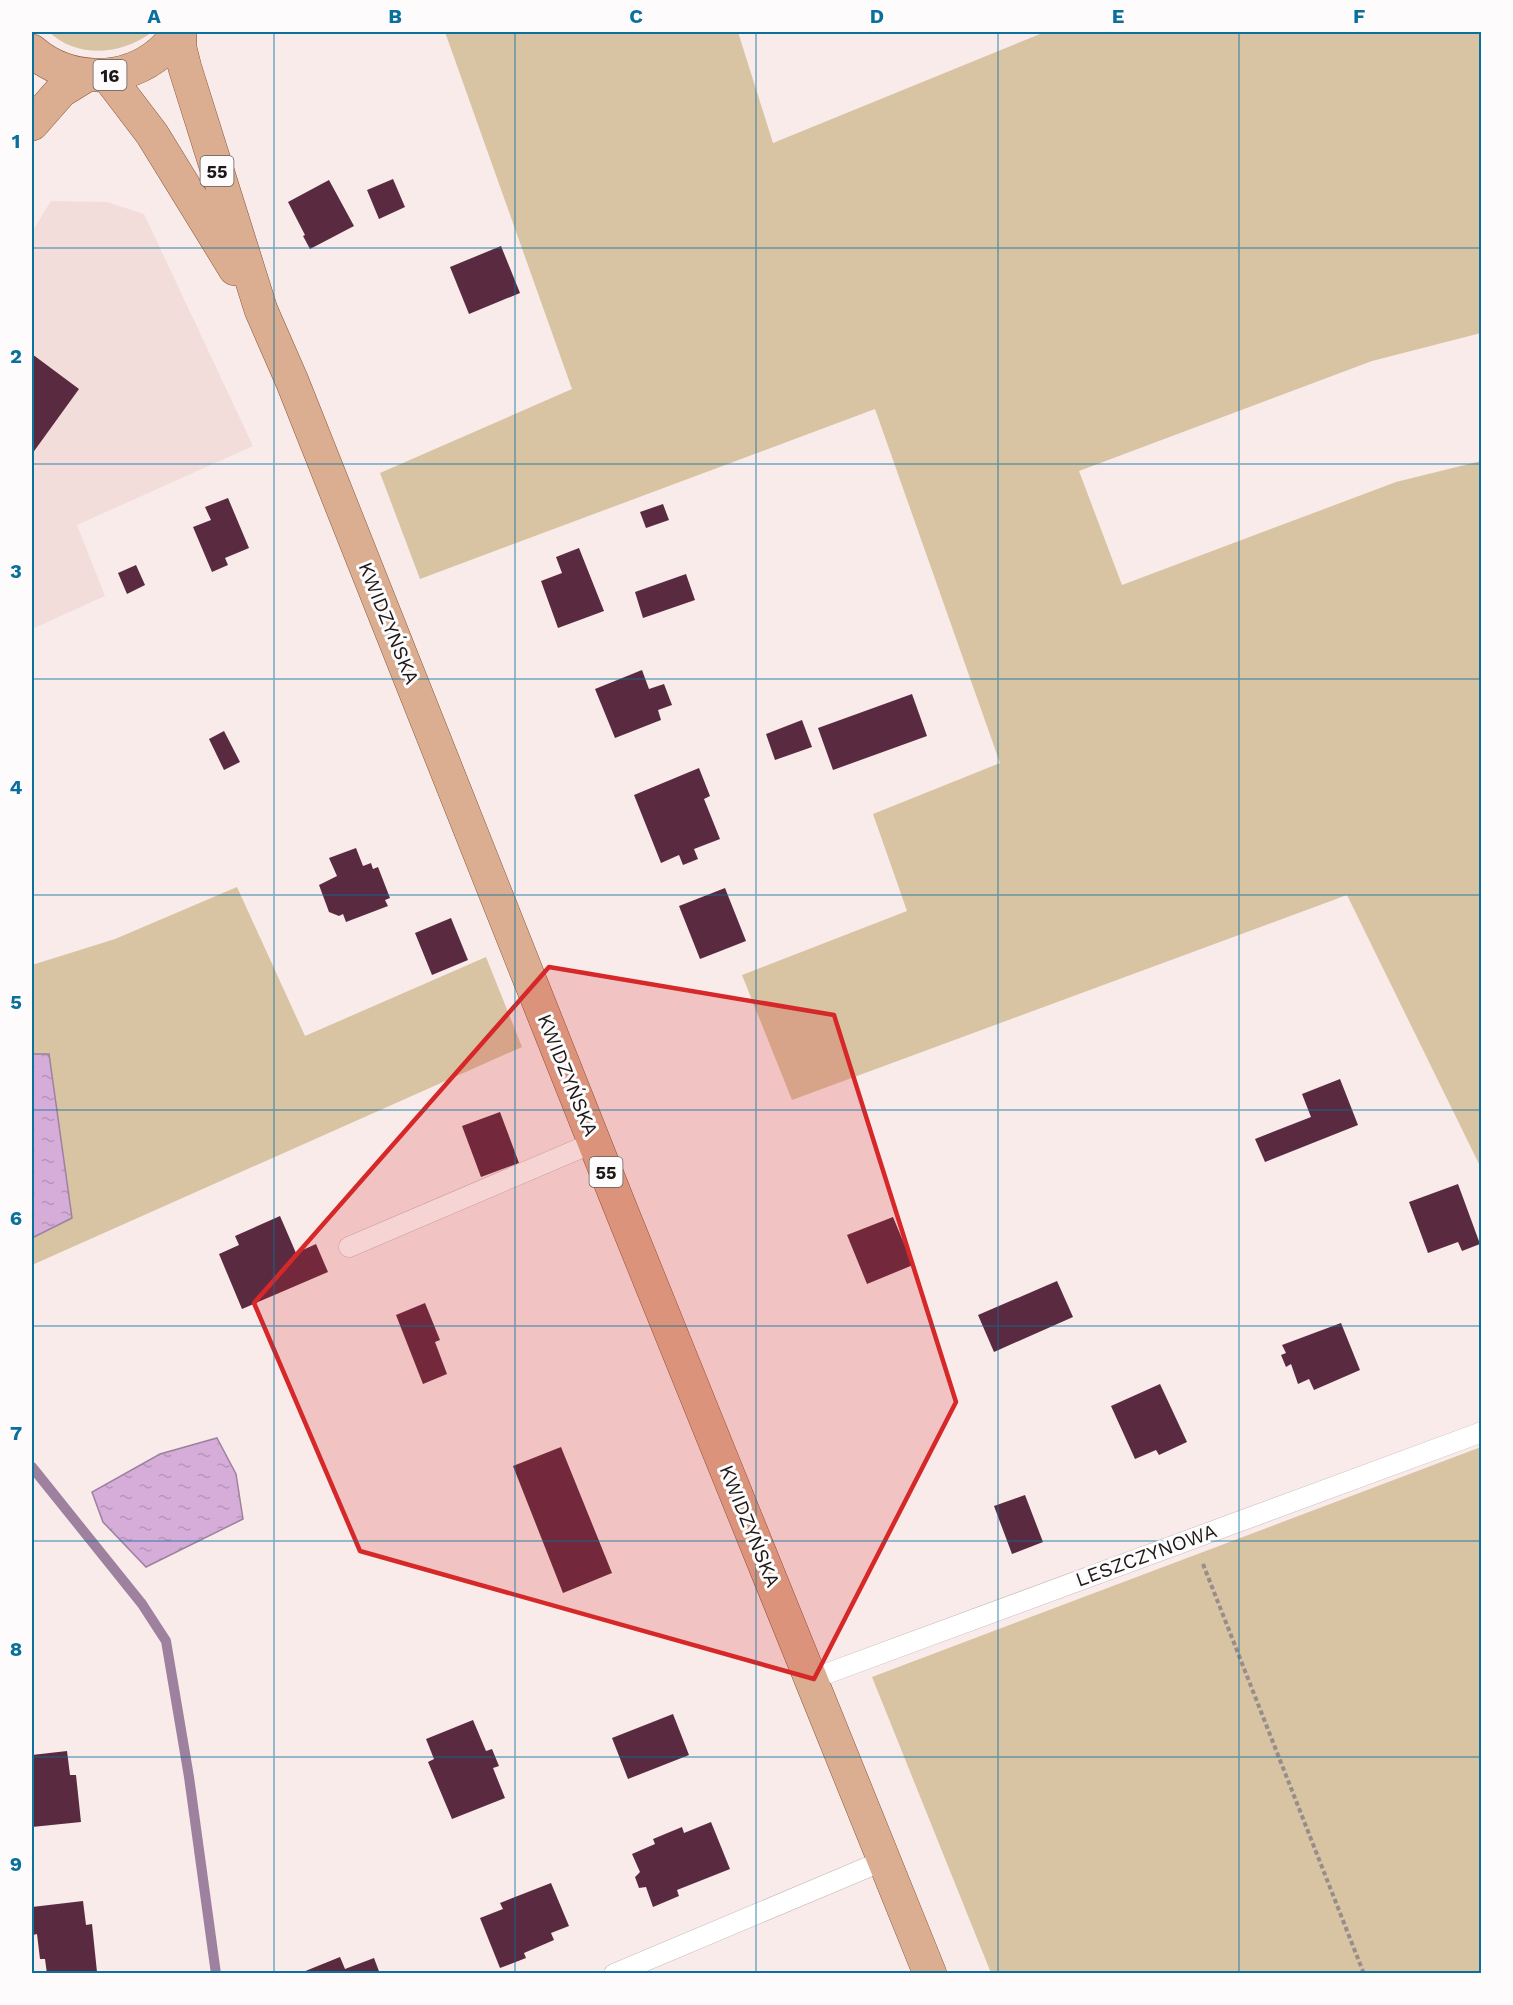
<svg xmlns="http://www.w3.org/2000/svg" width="1513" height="2005" viewBox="0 0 1513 2005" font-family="'Work Sans',sans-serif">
<defs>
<pattern id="water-ripples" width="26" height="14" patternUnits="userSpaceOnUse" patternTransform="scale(1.5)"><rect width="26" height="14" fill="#d6add9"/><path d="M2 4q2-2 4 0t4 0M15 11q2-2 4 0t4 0" fill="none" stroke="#b794ba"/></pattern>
</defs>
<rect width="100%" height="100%" fill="#f8ebea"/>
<path fill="#f3dddb" d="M51,201L107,202L144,214L253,446L77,525L105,596L32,629V232Z"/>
<path fill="#d8c4a2" d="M49,32H152C122,55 78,59 49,32Z
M445,32H738L773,143L1045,32H1481V333L1372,361L1079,471L1122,585L1396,482L1481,461V1168L1347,895L792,1100L742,975L907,911L873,814L1000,763L875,409L420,579L380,473L572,389Z
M237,887L305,1036L486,957L522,1047L32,1265V965L115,939Z
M1481,1447V1973H991L872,1677Z"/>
<path fill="url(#water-ripples)" stroke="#9e809f" stroke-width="1.5" d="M32,1054H49L72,1218L32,1238Z
M217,1438L236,1474L243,1519L146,1567L103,1522L92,1492L160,1454Z"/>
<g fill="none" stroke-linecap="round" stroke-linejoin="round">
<path stroke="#9e809f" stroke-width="10" d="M32,1467L142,1604L166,1641L189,1777L216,1974"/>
</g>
<path fill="#5a2a40" d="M393,179L405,207L379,219L367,190Z
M329,180L354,226L310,249L303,236L305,235L288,202Z
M501,246L520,293L469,314L450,267Z
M32,354L79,389L32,454Z
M228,498L249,548L225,558L228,565L212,572L193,527L211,520L205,507Z
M663,504L669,520L646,528L640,512Z
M579,548L604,611L558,628L541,581L562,573L556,557Z
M136,565L145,585L127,594L118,573Z
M686,574L695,600L643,618L635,592Z
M642,670L649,689L664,684L672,705L658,710L661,720L615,738L595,689Z
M912,694L927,736L833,770L818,728Z
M802,720L812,747L775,760L766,734Z
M224,731L240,762L224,770L209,739Z
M699,768L710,796L704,799L720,839L694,849L698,859L683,865L679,855L661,863L634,795Z
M356,848L363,866L371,863L373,869L378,867L390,898L385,900L388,906L346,922L343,914L339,916L329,912L319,885L337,876L329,858Z
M725,888L746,941L700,959L679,906Z
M451,918L468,960L432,975L415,933Z
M1340,1079L1358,1125L1265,1162L1255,1139L1311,1117L1302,1094Z
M500,1112L519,1163L481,1177L462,1126Z
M1458,1184L1480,1244L1462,1251L1458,1242L1428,1253L1409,1202Z
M280,1216L296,1253L316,1244L328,1272L242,1309L219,1254L239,1245L235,1236Z
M893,1217L913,1265L867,1284L847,1235Z
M1057,1281L1073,1317L994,1352L978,1315Z
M425,1303L440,1340L435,1342L447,1374L423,1384L396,1315Z
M1341,1323L1360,1370L1314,1390L1309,1379L1298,1384L1291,1364L1286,1367L1281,1355L1286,1353L1282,1345Z
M1160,1384L1187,1442L1159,1455L1156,1450L1135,1459L1111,1406Z
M561,1447L612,1573L563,1593L513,1466Z
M1025,1495L1043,1542L1012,1554L994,1506Z
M673,1714L689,1755L628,1779L612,1738Z
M473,1720L486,1751L492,1749L499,1766L493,1768L505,1798L452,1819L428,1762L434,1759L426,1739Z
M67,1751L70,1775H76L81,1822L32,1827V1755Z
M711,1822L730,1869L677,1890L679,1896L653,1907L646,1887L639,1888L635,1877L640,1872L632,1854L655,1844L653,1839L682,1827L684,1833Z
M551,1883L569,1926L551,1933L554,1940L524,1953L526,1958L500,1968L480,1918L503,1909L500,1903Z
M83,1901L86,1925L92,1924L97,1972L47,1974L45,1959H40L37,1934L33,1935L32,1907Z
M340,1957L345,1969L374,1958L380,1974H298Z"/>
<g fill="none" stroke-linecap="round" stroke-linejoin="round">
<g stroke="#c6bab9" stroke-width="21">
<path id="lane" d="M349,1247L595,1142
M812,1679L1482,1432
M614,1974L885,1860"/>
</g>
<g stroke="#8a5637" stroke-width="34">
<path id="primary" d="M180,32V48L185,68L261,310L292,381L620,1207L930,1974
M32,51C68,82 124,84 161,52C168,46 174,38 180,32
M107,75L152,134L235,269
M32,124L61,91L87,75"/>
</g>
<path stroke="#968d8c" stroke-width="4" stroke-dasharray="4.5 3" stroke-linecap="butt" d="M1203,1564L1364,1974"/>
<use href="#lane" stroke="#fff" stroke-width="20"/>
<use href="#primary" stroke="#dcae91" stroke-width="33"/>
</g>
<path fill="#d62828" fill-opacity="0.2" stroke="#d62828" stroke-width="4.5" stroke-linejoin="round" d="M549,967L834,1015L956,1402L814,1679L360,1551L254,1303Z"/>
<path fill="none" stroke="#096f9c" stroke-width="1.5" stroke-opacity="0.55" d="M274,32V1974M515,32V1974M756,32V1974M998,32V1974M1239,32V1974M32,248H1482M32,464H1482M32,679H1482M32,895H1482M32,1110H1482M32,1326H1482M32,1541H1482M32,1757H1482"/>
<g text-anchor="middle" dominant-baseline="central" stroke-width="6" stroke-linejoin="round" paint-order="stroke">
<g fill="#fdfbfb" stroke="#605c5c" stroke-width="1.5">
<rect x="93.5" y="60" width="33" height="30" rx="4.5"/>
<rect x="200.5" y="156" width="33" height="30" rx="4.5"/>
<rect x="589.5" y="1157" width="33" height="30" rx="4.5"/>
</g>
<g font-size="18" font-weight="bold" fill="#1d1818">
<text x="110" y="75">16</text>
<text x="217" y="171">55</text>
<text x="606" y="1172">55</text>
</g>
<g font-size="20" fill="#1d1818" stroke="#fdfbfb">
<text transform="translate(389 623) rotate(68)">KWIDZYŃSKA</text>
<text transform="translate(568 1075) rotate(68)">KWIDZYŃSKA</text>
<text transform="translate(750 1526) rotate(68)">KWIDZYŃSKA</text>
<text transform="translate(1146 1555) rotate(-20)">LESZCZYNOWA</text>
</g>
</g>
<rect width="1513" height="2005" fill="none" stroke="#fdfbfb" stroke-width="66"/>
<rect x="33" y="33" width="1447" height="1939" fill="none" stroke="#096f9c" stroke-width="2"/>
<g font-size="20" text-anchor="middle" font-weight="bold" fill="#096f9c">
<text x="154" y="23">A</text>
<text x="395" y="23">B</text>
<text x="636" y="23">C</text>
<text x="877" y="23">D</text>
<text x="1118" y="23">E</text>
<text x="1359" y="23">F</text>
<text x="16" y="148">1</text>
<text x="16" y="363">2</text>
<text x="16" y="578">3</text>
<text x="16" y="794">4</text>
<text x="16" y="1009">5</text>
<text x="16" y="1225">6</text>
<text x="16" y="1440">7</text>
<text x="16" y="1656">8</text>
<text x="16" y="1871">9</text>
</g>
</svg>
